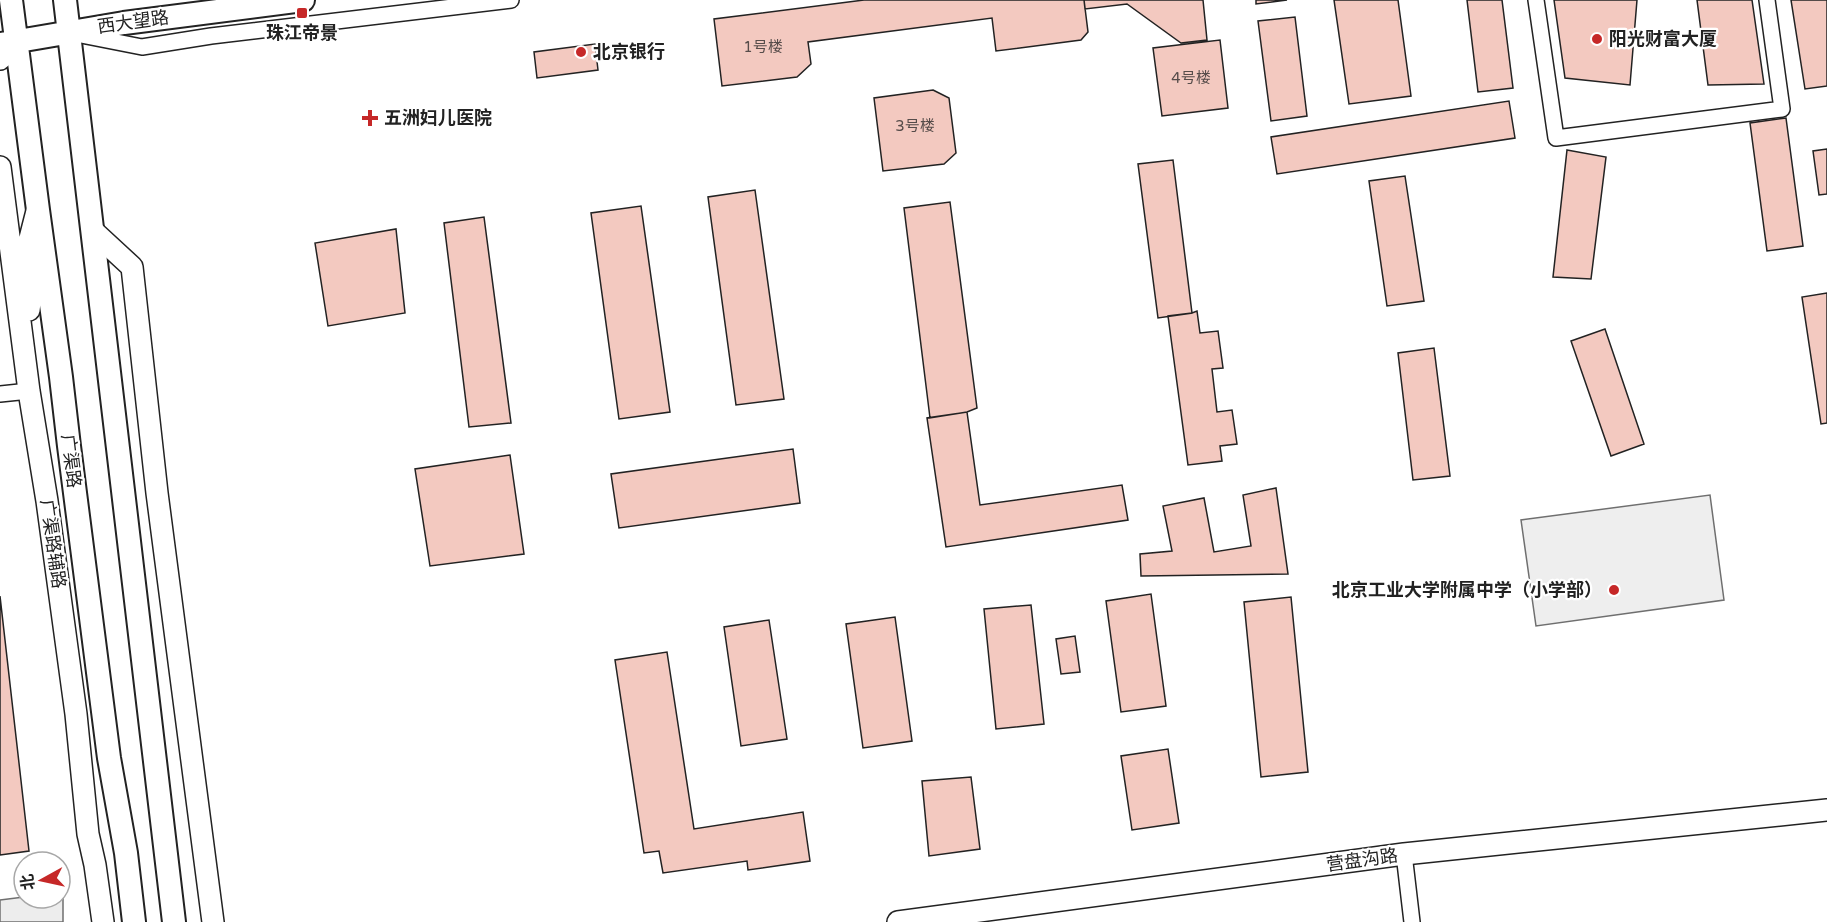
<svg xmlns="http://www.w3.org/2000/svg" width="1827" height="922" viewBox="0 0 1827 922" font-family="'Varela Round','Noto Sans SC',sans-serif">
<rect width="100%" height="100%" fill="#fff"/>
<path fill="#eee" stroke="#6f6f6f" stroke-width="1.5" d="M1710,495L1724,600L1536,626L1521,520Z"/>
<path fill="#ededed" stroke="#6f6f6f" stroke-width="1.5" d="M60,893H63V922H0V900L24,897L60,898Z"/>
<path fill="#f3c9c0" stroke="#222" stroke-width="1.5" d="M864,0H1084L1088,32L1081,40L996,51L992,18L808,42L811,64L797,77L722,86L714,19Z
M1084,0H1203L1207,40L1181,43L1127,4L1085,9Z
M1256,0H1287L1256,4Z
M1334,0H1398L1411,96L1349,104Z
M1467,0H1502L1513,88L1478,92Z
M1554,0H1637L1630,85L1565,78Z
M1697,0H1752L1764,84L1708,85Z
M1791,0H1827V86L1805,89Z
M1295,17L1307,116L1271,121L1258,21Z
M1220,40L1228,108L1162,116L1153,48Z
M595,44L598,70L537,78L534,52Z
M933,90L949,98L956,153L944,164L883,171L874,98Z
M1509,101L1515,138L1277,174L1271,137Z
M1786,118L1803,246L1767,251L1750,123Z
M1827,149V194L1819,195L1813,151Z
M1567,150L1606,157L1591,279L1553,277Z
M1173,160L1192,313L1158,318L1138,164Z
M1405,176L1424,301L1387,306L1369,181Z
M755,190L784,399L736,405L708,197Z
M950,202L977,408L967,412L930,418L904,208Z
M641,206L670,412L619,419L591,213Z
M484,217L511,423L469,427L444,223Z
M396,229L405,313L328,326L315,243Z
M1827,293V423L1821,424L1802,297Z
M1197,311L1200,333L1218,331L1223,368L1212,369L1217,412L1232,410L1237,444L1220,446L1222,461L1188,465L1168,316L1192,313Z
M1605,329L1644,444L1611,456L1571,341Z
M1434,348L1450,476L1413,480L1398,353Z
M967,412L980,505L1122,485L1128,520L946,547L927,418Z
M793,449L800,503L619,528L611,474Z
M510,455L524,554L430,566L415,469Z
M1276,488L1288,574L1141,576L1140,554L1172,551L1163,506L1204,498L1214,552L1251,546L1243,495Z
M1151,594L1166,706L1121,712L1106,601Z
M0,596L29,851L0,855Z
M1291,597L1308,772L1261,777L1244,602Z
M1031,605L1044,724L996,729L984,609Z
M895,617L912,741L863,748L846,624Z
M769,620L787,739L741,746L724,627Z
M1075,636L1080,672L1061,674L1056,639Z
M667,652L694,829L803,812L810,861L748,870L747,861L663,873L659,851L644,853L615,660Z
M1168,749L1179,823L1132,830L1121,756Z
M971,777L980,849L929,856L922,781Z"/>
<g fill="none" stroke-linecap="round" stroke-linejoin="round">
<g stroke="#222" stroke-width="18">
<path id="street" d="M1536,0L1556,138L1782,109L1767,0
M81,35L142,47L211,36L511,0
M0,394L29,391
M1404,854L1412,922"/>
</g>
<g stroke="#222" stroke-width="24">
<path id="secondary" d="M0,59L15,42
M0,167L29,391L47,501L76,714L88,834L95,865L103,922
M93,231L132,267L157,493L213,922
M29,310L31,295L27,250L37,211
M898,922L1404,854L1827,810"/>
</g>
<g stroke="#222" stroke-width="26">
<path id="primary" d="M11,0L38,210L61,377L69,446L109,758L126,853L134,922
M65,0L174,922
M1,44L124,23L303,0"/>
</g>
<use href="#street" stroke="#fff" stroke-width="15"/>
<use href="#secondary" stroke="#fff" stroke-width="21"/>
<use href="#primary" stroke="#fff" stroke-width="22"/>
</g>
<g fill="#c62828" stroke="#fff" stroke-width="2">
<rect x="296" y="7" width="12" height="12" rx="3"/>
<circle cx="1597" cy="39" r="6"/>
<circle cx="581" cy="52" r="6"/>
<path d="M367 109h6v6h6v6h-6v6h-6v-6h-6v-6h6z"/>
<circle cx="1614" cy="590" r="6"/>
</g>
<g text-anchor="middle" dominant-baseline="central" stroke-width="4.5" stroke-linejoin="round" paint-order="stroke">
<g font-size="15" fill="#564c4a">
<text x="763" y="47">1号楼</text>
<text x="1191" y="78">4号楼</text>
<text x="915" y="126">3号楼</text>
</g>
<g font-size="18" fill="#222" stroke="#fff">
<text transform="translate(133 22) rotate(-8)">西大望路</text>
<text transform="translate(71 461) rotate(83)">广渠路</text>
<text transform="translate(53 544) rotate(82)">广渠路辅路</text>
<text transform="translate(1362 860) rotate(-8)">营盘沟路</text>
</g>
<g font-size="18" font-weight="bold" fill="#222" stroke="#fff" text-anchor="start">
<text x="302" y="33" text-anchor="middle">珠江帝景</text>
<text x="1609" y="39">阳光财富大厦</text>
<text x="593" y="52">北京银行</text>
<text x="384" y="118">五洲妇儿医院</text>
<text x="1602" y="590" text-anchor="end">北京工业大学附属中学（小学部）</text>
</g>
</g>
<g transform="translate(42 880) rotate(262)"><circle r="28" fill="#ffffff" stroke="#a7a7a7" stroke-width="1.5"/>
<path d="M0-4.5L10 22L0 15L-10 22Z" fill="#c62828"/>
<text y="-9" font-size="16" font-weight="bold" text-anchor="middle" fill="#222222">北</text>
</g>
</svg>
